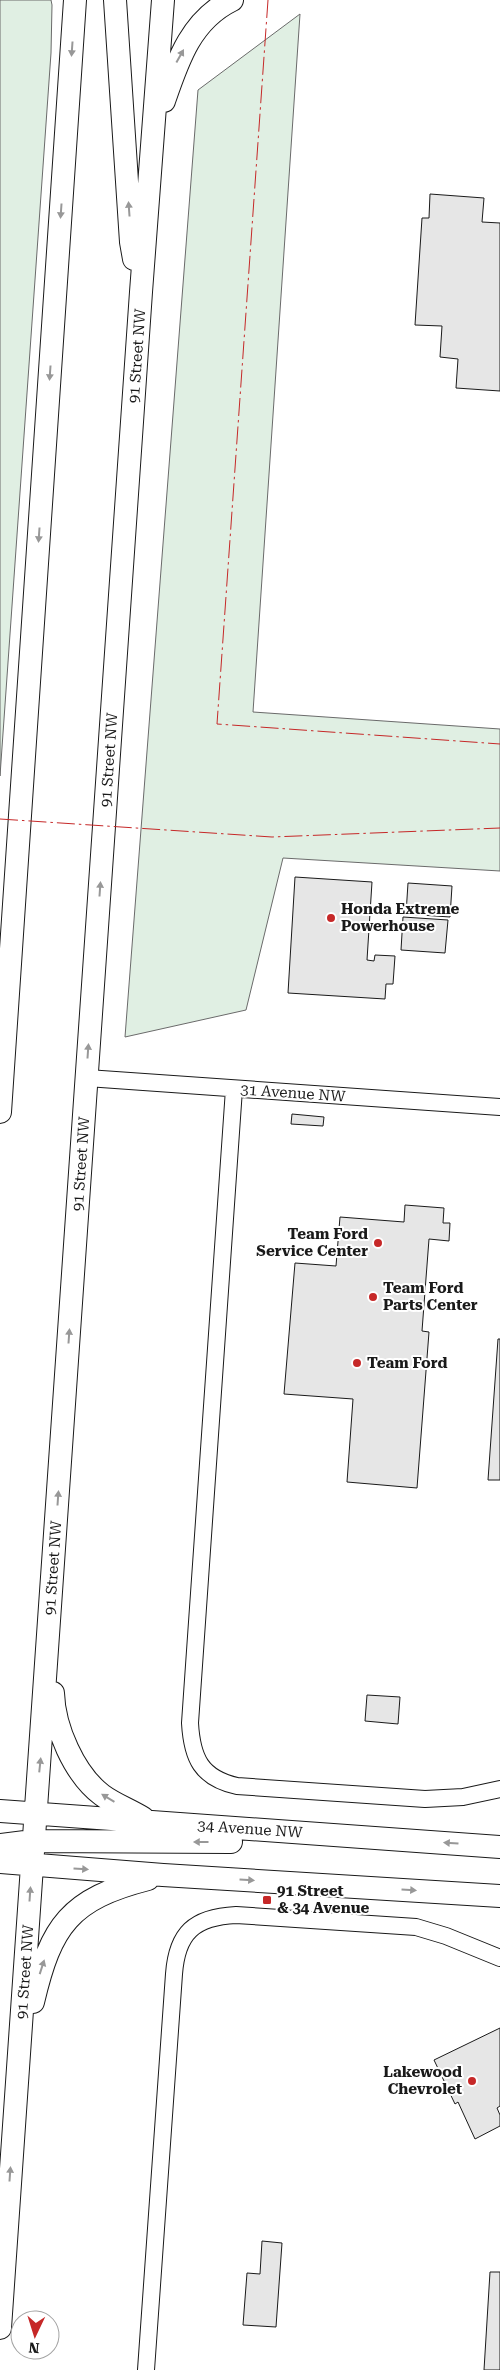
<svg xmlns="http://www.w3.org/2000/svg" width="500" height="2370" viewBox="0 0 500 2370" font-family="'Roboto Serif',serif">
<rect width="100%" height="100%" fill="#fff"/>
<path fill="#e0efe3" stroke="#6a6a6a" d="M0,0H51L52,5L51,53L0,776Z
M300,14L253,712L500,729V871L283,858L246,1010L125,1037L198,90Z"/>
<path fill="#e6e6e6" stroke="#1a1a1a" d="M430,194L484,198L482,222L500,223V391L456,388L458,359L440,357L442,326L415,325L422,218H429Z
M295,877L372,882L367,960L374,961L375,955L395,956L393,984H386L385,999L288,993Z
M408,883L452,886L450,917L406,914Z
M403,917L448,920L445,953L401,950Z
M292,1114L324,1117L323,1126L291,1124Z
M405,1205L444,1208L443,1223H450L449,1241L429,1239L422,1331L429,1332L417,1488L347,1482L353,1399L284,1394L295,1263L336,1266L340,1217L404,1222Z
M498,1339H500V1480H488Z
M367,1695L400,1697L398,1724L365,1721Z
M500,2028V2106L497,2108L500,2115V2126L475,2139L458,2102L455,2104L434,2060Z
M262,2241L282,2243L276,2327L243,2325L247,2273L260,2274Z
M490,2272H500V2370H484Z"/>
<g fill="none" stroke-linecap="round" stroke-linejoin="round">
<g stroke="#1a1a1a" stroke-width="18">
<path id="minor" d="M87,1078L500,1107
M234,1089L190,1723C192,1758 201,1778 237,1786L425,1799L463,1797L500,1789
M146,2370L174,1974C177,1933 194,1917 236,1915L416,1927L446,1936L500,1958"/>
</g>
<g stroke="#1a1a1a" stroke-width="24">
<path id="secondary" d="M115,0L131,242L134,259
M164,101C178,60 191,20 232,0
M0,1112L75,0
M53,1693C54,1727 74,1774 102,1795C114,1804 130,1810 143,1818
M0,1811L500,1847
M0,1845L33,1841L231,1842
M0,1862L163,1875L500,1896
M33,2002C51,1925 70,1899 148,1879
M0,2328L141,292L163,0"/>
</g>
<use href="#minor" stroke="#fff" stroke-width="16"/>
<use href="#secondary" stroke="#fff" stroke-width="22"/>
<path stroke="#c62828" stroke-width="1" stroke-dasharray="18 4 2.5 4" stroke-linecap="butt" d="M268,0L217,724L500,744
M0,819L272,837L500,828"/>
</g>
<defs><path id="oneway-solid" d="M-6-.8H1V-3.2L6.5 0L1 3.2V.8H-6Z" transform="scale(1.25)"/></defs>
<g fill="#989898">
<use href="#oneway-solid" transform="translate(72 49) rotate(94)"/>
<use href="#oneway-solid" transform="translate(180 56) rotate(-61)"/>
<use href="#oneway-solid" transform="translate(129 209) rotate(-94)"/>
<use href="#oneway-solid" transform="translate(61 211) rotate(94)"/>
<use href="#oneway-solid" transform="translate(50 373) rotate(94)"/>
<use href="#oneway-solid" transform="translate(39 535) rotate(94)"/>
<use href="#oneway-solid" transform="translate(100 889) rotate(-86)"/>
<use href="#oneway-solid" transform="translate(88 1051) rotate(-86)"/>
<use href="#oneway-solid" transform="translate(69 1336) rotate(-86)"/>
<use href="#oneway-solid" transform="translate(58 1498) rotate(-86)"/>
<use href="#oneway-solid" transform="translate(40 1765) rotate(-84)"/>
<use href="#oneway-solid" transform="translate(108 1798) rotate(-149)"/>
<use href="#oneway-solid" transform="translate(201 1842) rotate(180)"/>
<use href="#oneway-solid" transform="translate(451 1843) rotate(-176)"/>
<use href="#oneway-solid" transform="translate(81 1869) rotate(4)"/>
<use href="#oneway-solid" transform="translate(247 1880) rotate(4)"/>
<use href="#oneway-solid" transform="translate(409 1890) rotate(4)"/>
<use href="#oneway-solid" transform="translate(30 1894) rotate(-86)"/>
<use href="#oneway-solid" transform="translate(42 1967) rotate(-72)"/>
<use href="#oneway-solid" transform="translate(10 2174) rotate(-86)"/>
</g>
<g fill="#c62828" stroke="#fff" stroke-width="2">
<circle cx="331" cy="918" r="5"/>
<circle cx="378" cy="1243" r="5"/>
<circle cx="373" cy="1297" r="5"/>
<circle cx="357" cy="1363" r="5"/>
<rect x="262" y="1895" width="10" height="10" rx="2.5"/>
<circle cx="472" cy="2081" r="5"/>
</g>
<g text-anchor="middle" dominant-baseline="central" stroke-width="4" stroke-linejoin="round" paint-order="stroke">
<g font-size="15" fill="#1a1a1a" stroke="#fff">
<text transform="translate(137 356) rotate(-86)">91 Street NW</text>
<text transform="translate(109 760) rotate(-86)">91 Street NW</text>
<text transform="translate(293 1093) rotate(4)">31 Avenue NW</text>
<text transform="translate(81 1164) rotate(-86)">91 Street NW</text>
<text transform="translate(53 1568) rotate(-86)">91 Street NW</text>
<text transform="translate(250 1829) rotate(4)">34 Avenue NW</text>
<text transform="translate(25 1972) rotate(-86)">91 Street NW</text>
</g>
<g font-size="15" font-weight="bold" fill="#1a1a1a" stroke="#fff" text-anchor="start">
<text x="341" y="909">Honda Extreme<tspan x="341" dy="17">Powerhouse</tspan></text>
<text x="368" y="1234" text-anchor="end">Team Ford<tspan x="368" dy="17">Service Center</tspan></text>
<text x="383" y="1288">Team Ford<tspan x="383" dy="17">Parts Center</tspan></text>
<text x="367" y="1363">Team Ford</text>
<text x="277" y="1891">91 Street<tspan x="277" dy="17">&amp; 34 Avenue</tspan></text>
<text x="462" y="2072" text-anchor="end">Lakewood<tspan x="462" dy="17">Chevrolet</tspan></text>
</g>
</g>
<g transform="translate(35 2335) rotate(184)"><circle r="24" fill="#ffffff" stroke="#a3a3a3"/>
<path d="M0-4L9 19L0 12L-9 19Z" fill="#c62828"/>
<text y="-8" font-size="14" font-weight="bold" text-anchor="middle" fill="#1a1a1a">N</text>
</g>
</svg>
